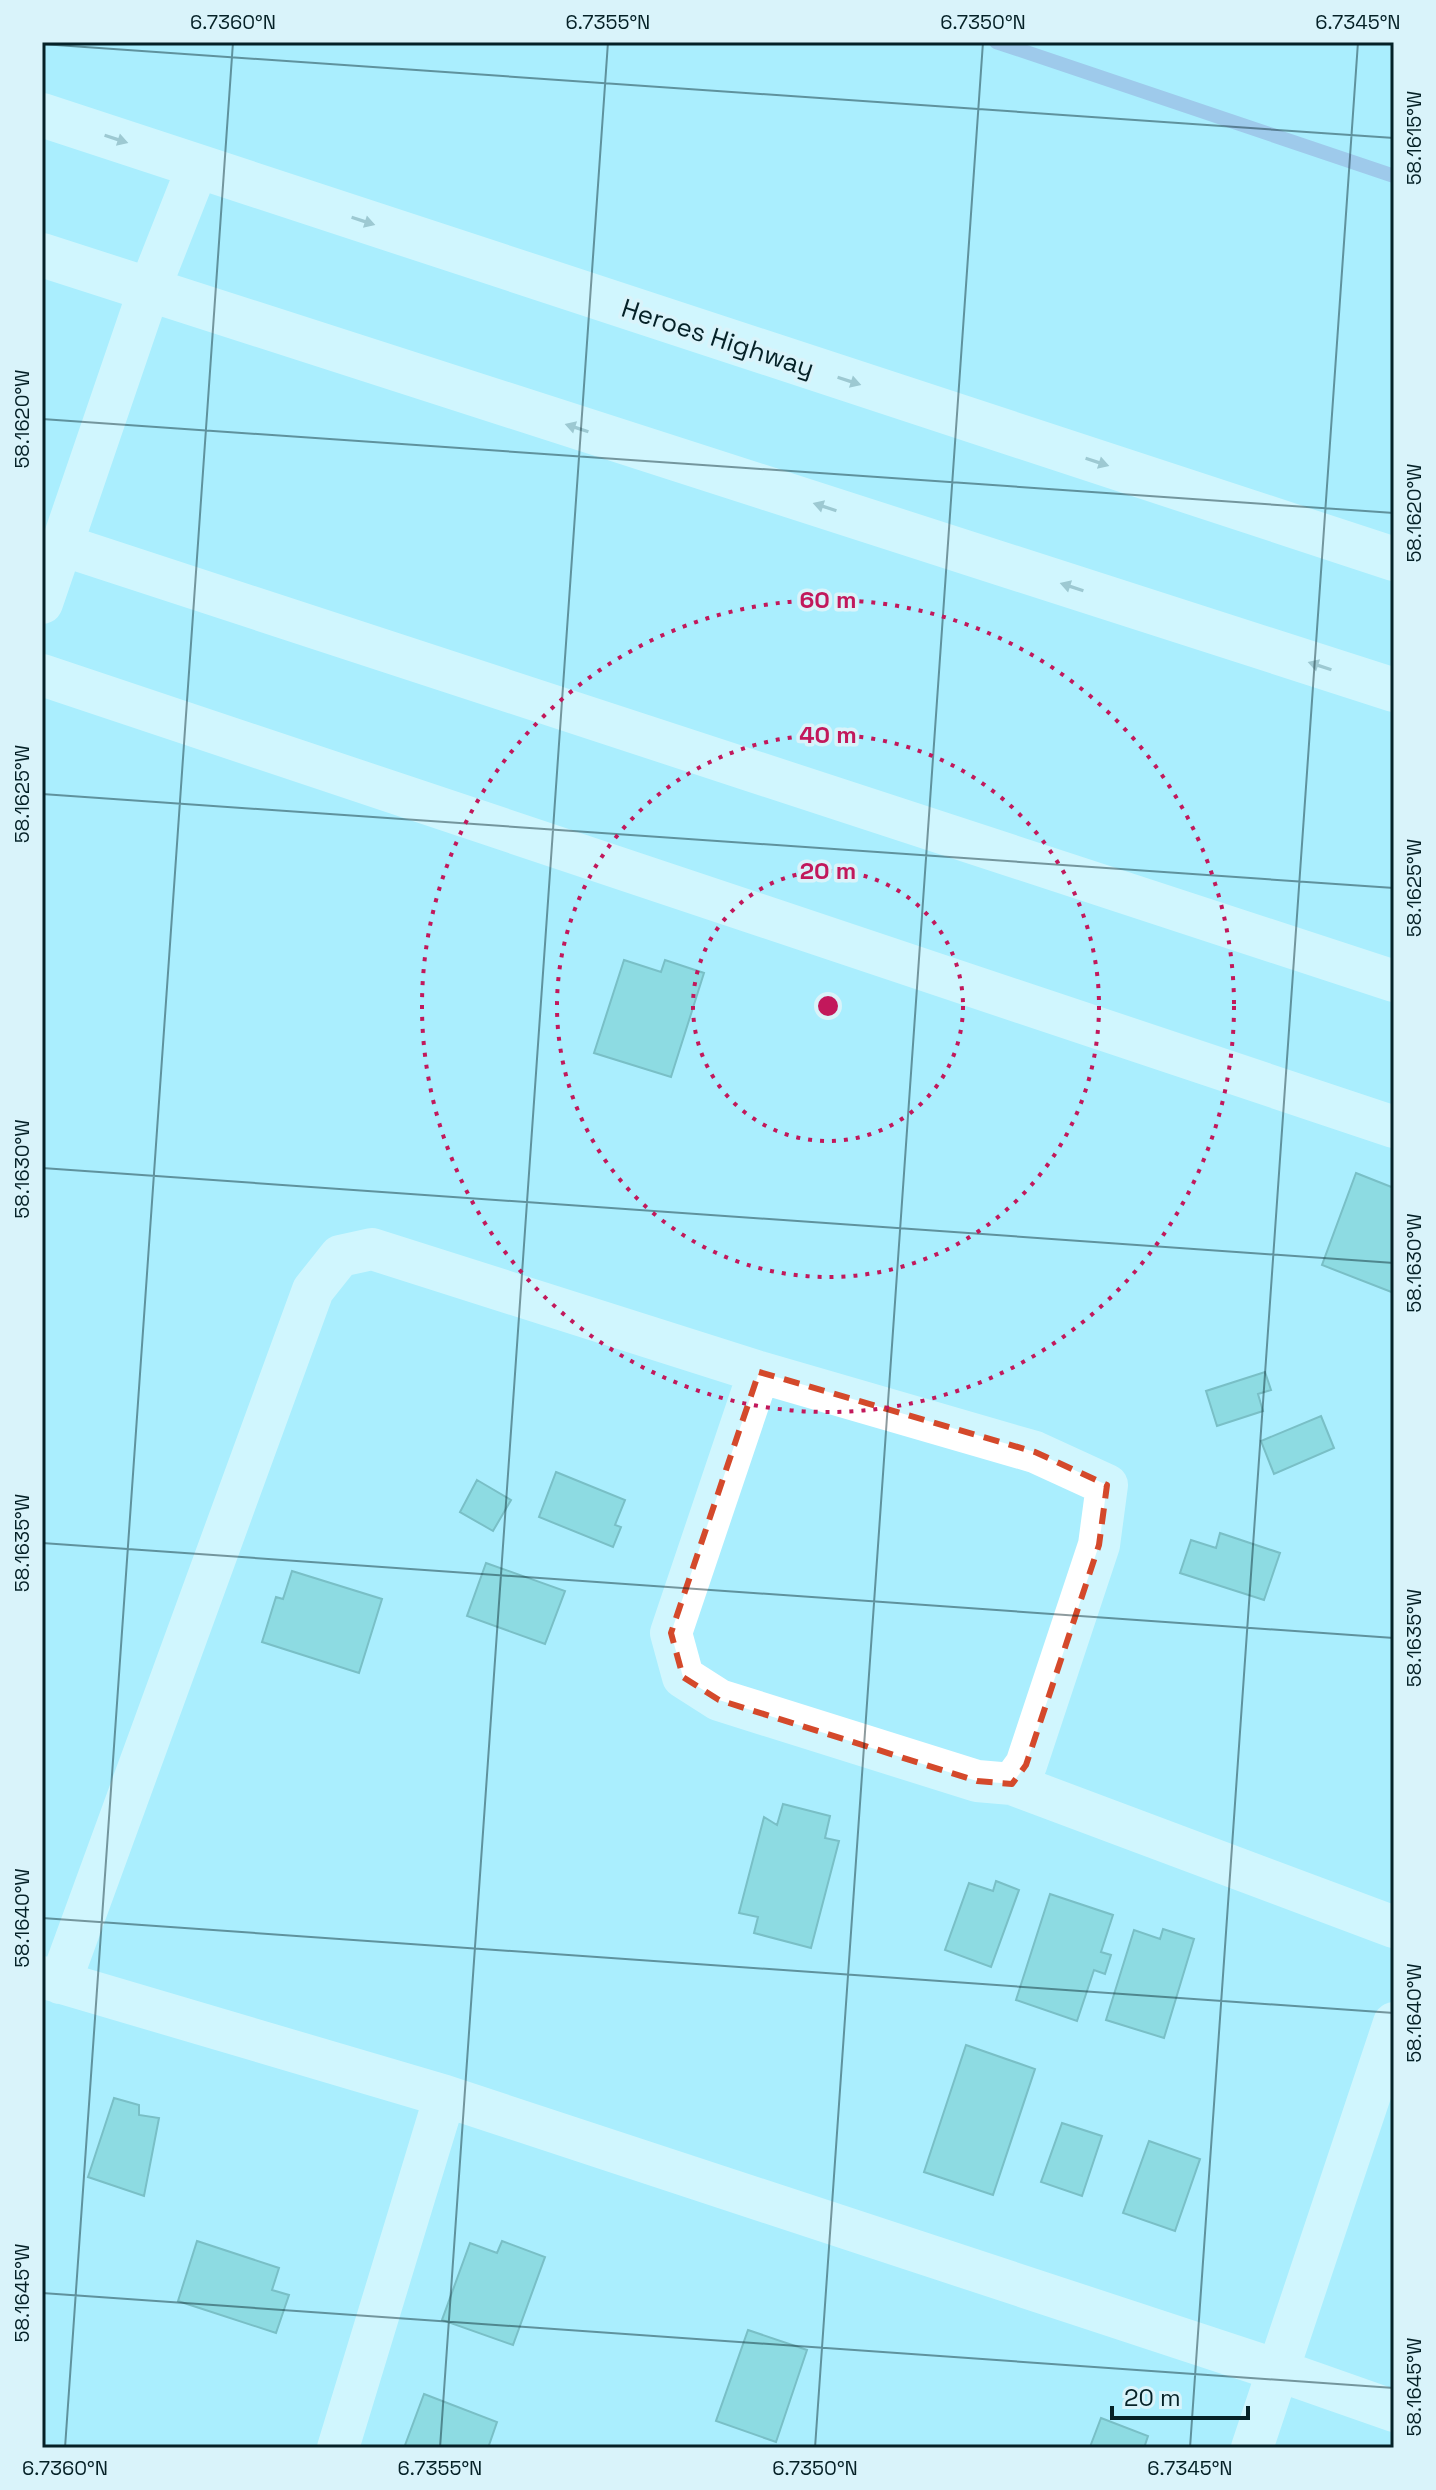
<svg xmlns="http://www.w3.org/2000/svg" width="1436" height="2490" viewBox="0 0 1436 2490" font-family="'Space Grotesk',sans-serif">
<rect width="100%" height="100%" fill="#aaeefe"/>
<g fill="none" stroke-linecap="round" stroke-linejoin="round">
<path stroke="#909dd6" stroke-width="14" d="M996,42L1394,176"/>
</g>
<path fill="#6cc3c1" stroke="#3e8584" stroke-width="2" d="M624,960L661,972L665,960L704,973L671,1077L594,1053Z
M1356,1173L1394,1188V1293L1322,1265Z
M1265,1372L1271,1390L1258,1394L1263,1411L1217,1426L1206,1391Z
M1321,1416L1334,1448L1274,1474L1261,1441Z
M556,1472L625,1500L615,1525L621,1527L613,1547L539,1517Z
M477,1480L511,1500L493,1531L460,1512Z
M1220,1533L1280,1553L1264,1600L1180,1573L1191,1540L1216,1548Z
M486,1563L565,1591L545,1644L467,1616Z
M292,1571L382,1599L359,1673L262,1642L276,1597L283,1599Z
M783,1804L830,1816L825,1838L839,1841L811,1948L754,1933L758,1917L739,1913L764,1817L777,1825Z
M996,1881L1019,1890L991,1967L945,1950L969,1883L993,1891Z
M1050,1894L1113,1915L1101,1952L1111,1955L1105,1974L1094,1970L1077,2021L1016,2000Z
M1163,1929L1194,1939L1164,2038L1106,2020L1134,1930L1160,1939Z
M966,2045L1035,2069L993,2195L924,2172Z
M114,2098L139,2105V2115L159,2118L144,2196L88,2177Z
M1062,2123L1102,2136L1082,2196L1041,2182Z
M1149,2141L1200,2159L1175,2231L1123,2213Z
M197,2241L279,2268L272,2290L289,2295L276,2333L178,2301Z
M502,2241L545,2257L513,2345L442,2320L470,2243L497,2253Z
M748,2330L807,2350L776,2442L716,2421Z
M424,2394L497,2422L488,2448H404Z
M1101,2418L1148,2436L1144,2448L1090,2447Z"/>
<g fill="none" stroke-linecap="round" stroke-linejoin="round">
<path stroke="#fff" stroke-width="42" d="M62,545L1394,981
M42,603L149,290L198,166
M42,675L1394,1127
M1012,1784L1394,1927
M42,1977L445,2096L1280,2371L1394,2411
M60,1983L313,1290L340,1256L372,1249L759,1372L1035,1452L1107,1485L1099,1545L1026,1765L1012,1784L977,1781L719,1700L683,1677L671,1633L759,1372
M338,2448L445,2096
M1252,2448L1394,2023"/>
<path stroke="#fff" stroke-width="44" d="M42,115L1394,559
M42,255L1394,690"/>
</g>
<defs><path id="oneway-solid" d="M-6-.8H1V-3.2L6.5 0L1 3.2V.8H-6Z" transform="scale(2)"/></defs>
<g fill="#8e9b9e">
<use href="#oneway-solid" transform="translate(116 139) rotate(18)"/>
<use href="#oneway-solid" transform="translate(363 221) rotate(18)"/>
<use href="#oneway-solid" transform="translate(849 381) rotate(18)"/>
<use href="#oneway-solid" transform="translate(577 428) rotate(-162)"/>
<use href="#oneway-solid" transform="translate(1097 462) rotate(18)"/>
<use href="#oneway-solid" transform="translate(825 507) rotate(-162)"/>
<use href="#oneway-solid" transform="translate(1072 587) rotate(-162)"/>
<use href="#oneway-solid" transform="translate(1320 666) rotate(-162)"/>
</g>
<path d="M0 0H1436V2490H0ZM759,1372L1035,1452L1107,1485L1099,1545L1026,1765L1012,1784L977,1781L719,1700L683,1677L671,1633Z" fill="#aaeefe" fill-opacity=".55" fill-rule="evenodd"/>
<path fill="none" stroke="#d4492b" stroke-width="6" stroke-dasharray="16 10" stroke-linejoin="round" d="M759,1372L1035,1452L1107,1485L1099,1545L1026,1765L1012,1784L977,1781L719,1700L683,1677L671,1633Z"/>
<path fill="none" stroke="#052127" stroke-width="2" stroke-opacity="0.45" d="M42,44L1394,138M42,419L1394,513M42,794L1394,888M42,1168L1394,1263M42,1543L1394,1638M42,1918L1394,2013M42,2293L1394,2388M65,2448L233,42M440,2448L608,42M815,2448L983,42M1190,2448L1358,42"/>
<g fill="none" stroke="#c2185b" stroke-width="4" stroke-dasharray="4 8">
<circle cx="828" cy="1006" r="135"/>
<circle cx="828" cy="1006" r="271"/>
<circle cx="828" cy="1006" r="406"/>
</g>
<g text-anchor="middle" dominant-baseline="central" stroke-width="7" stroke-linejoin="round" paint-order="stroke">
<g font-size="26" fill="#052127" stroke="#d9f3fa">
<text transform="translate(718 338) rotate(18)">Heroes Highway</text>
</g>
</g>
<circle cx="828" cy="1006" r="12" fill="#c2185b" stroke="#d9f3fa" stroke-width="4"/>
<g font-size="24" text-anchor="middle" font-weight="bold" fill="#c2185b" stroke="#d9f3fa" stroke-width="7" stroke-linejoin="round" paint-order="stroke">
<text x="828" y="608">60 m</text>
<text x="828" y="743">40 m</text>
<text x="828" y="879">20 m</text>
</g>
<rect width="1436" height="2490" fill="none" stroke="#d9f3fa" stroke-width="88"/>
<path d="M1112 2406v12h136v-12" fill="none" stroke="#052127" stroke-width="4"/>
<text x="1124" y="2406" font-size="24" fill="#052127" stroke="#d9f3fa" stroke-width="6" paint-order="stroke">20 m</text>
<rect x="44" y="44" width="1348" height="2402" fill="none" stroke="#052127" stroke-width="3"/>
<g font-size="20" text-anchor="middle" fill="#052127">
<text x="233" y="29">6.7360°N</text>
<text x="608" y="29">6.7355°N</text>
<text x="983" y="29">6.7350°N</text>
<text x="1358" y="29">6.7345°N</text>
<text transform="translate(1414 138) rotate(-90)" y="7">58.1615°W</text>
<text transform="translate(22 419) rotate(-90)" y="7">58.1620°W</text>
<text transform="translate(1414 513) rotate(-90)" y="7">58.1620°W</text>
<text transform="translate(22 794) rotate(-90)" y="7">58.1625°W</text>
<text transform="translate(1414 888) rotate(-90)" y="7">58.1625°W</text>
<text transform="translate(22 1169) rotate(-90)" y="7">58.1630°W</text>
<text transform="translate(1414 1263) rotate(-90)" y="7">58.1630°W</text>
<text transform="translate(22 1543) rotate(-90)" y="7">58.1635°W</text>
<text transform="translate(1414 1638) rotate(-90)" y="7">58.1635°W</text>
<text transform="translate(22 1918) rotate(-90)" y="7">58.1640°W</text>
<text transform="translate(1414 2013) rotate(-90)" y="7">58.1640°W</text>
<text transform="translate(22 2293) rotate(-90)" y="7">58.1645°W</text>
<text transform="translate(1414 2387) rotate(-90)" y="7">58.1645°W</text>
<text x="65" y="2475">6.7360°N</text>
<text x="440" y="2475">6.7355°N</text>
<text x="815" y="2475">6.7350°N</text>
<text x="1190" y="2475">6.7345°N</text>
</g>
</svg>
